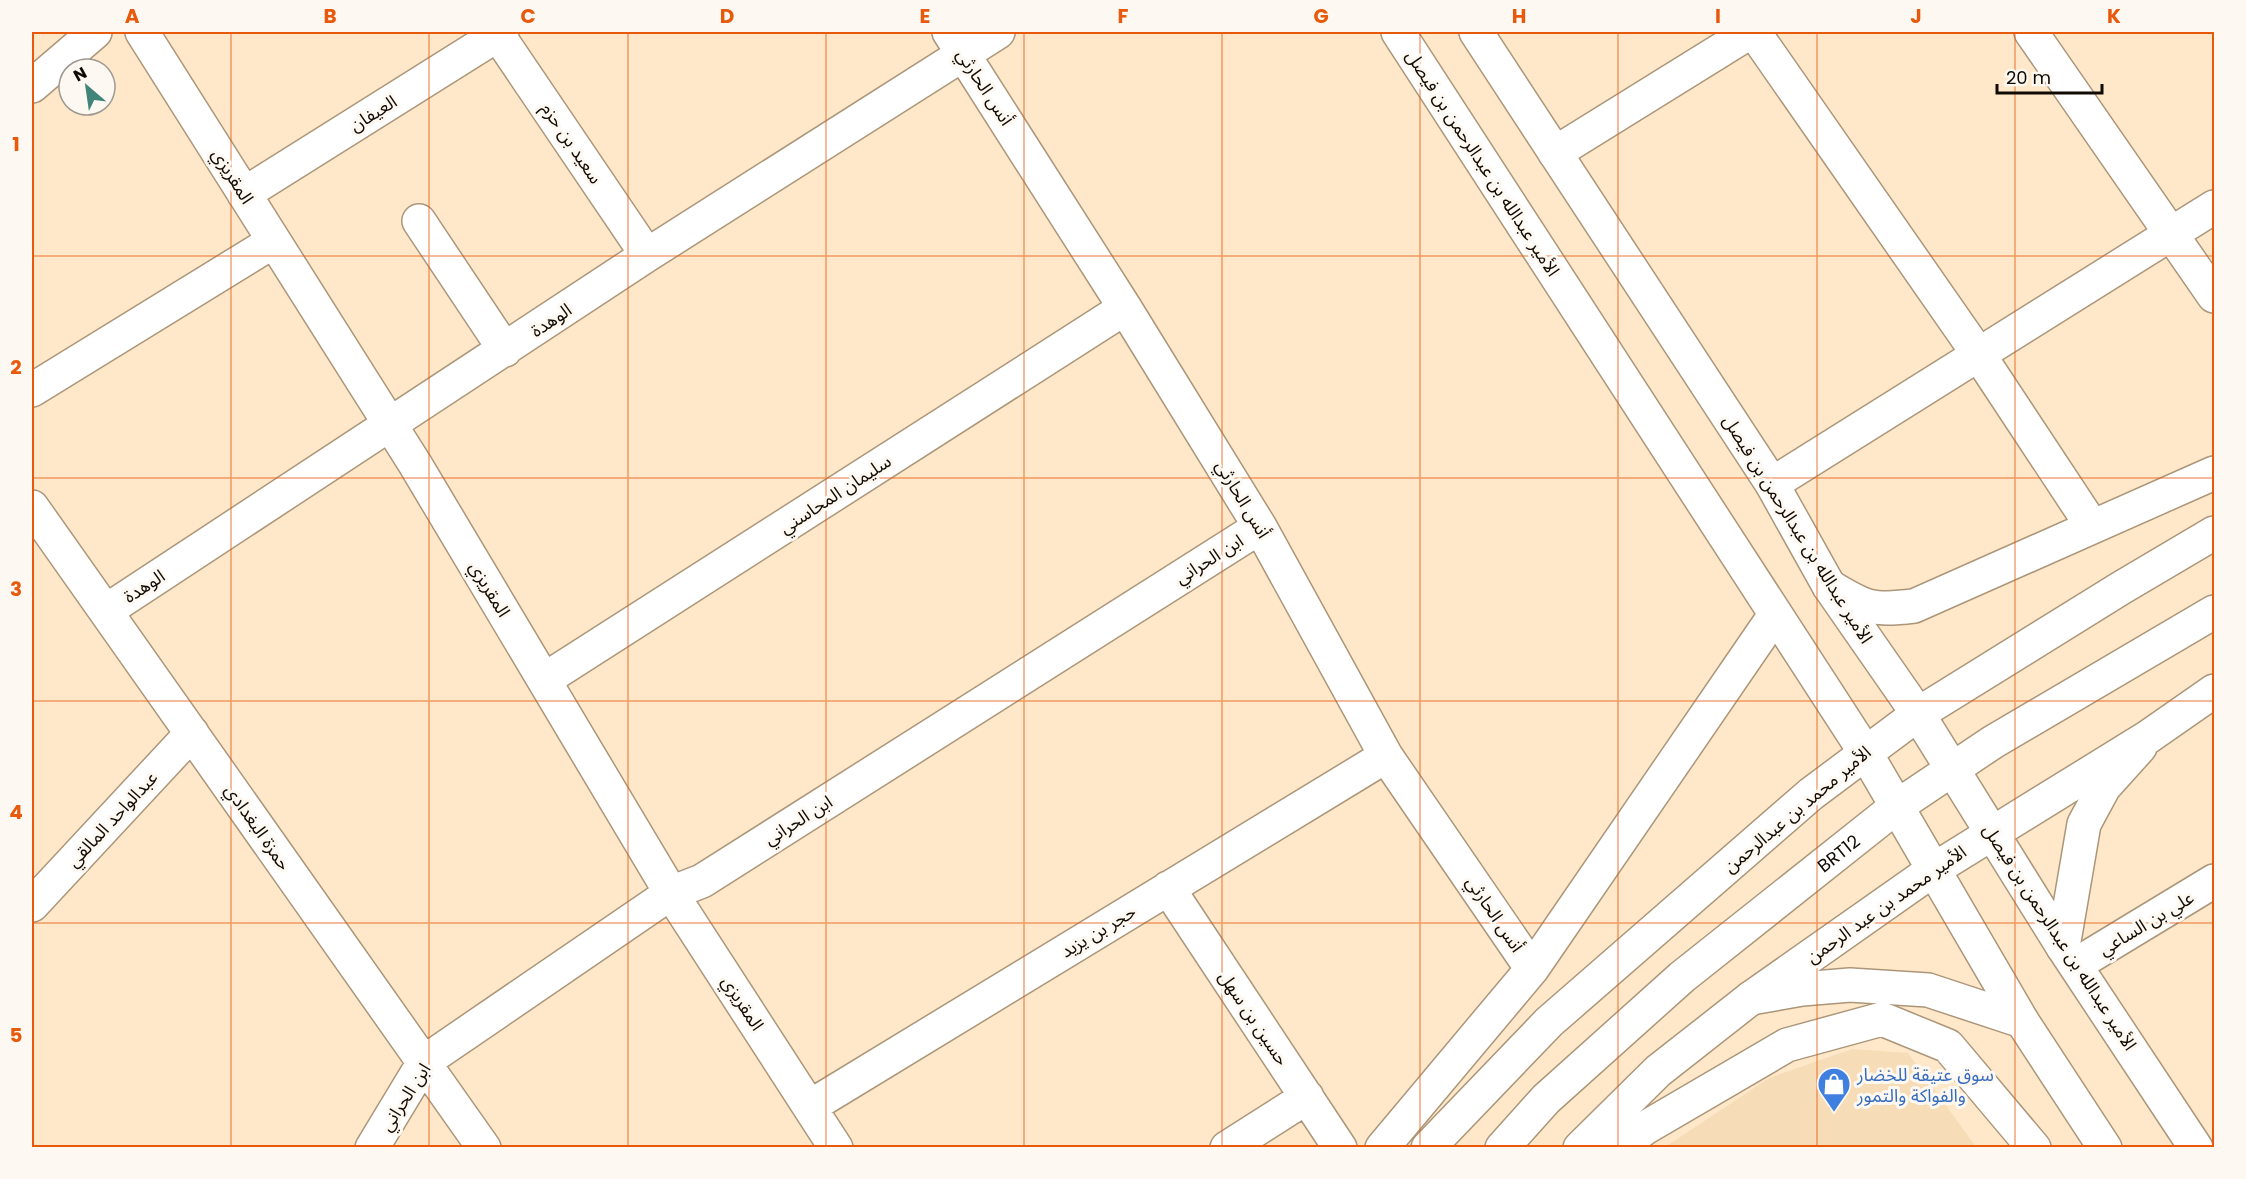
<svg xmlns="http://www.w3.org/2000/svg" width="2246" height="1179" viewBox="0 0 2246 1179" font-family="Poppins,'Noto Sans Arabic',sans-serif">
<rect width="100%" height="100%" fill="#ffe8c9"/>
<path fill="#f6dcb7" d="M1852,1049L1908,1053L1976,1147H1665L1769,1078Z"/>
<g fill="none" stroke-linecap="round" stroke-linejoin="round">
<g stroke="#ab9679" stroke-width="36">
<path id="street" d="M142,32L415,464L671,893L836,1148
M496,32L647,255
M949,32L1125,308L1260,527L1386,756L1532,969
M1754,32L1979,355L2092,526
M2031,32L2214,296
M32,86L95,32
M1555,153L1750,32
M244,194L502,32
M419,221L505,350
M32,390L274,241
M1772,484L2214,207
M32,507L484,1148
M1829,586C1865,608 1871,611 1914,606L2214,473
M106,611L647,255L998,32
M544,680L1125,308
M1168,888L1340,1148
M32,905L192,733
M2077,964L2214,881
M811,1106L1386,756
M372,1148L424,1062L671,893L702,881L1260,527
M1227,1148L1307,1097
M1382,1148L1532,969L1775,615
M1618,1148L1645,1128L1787,1045L1882,1019L1948,1046L2034,1148"/>
</g>
<g stroke="#ab9679" stroke-width="36">
<g id="secondary">
<path d="M1398,32L1865,752L2022,1021L2105,1148"/>
<path d="M1476,32L1772,484L1829,586L1918,714L2063,947L2196,1148"/>
<path d="M2063,947L2084,824L2104,787L2140,747"/>
<path d="M1751,998L1802,989L1850,985L1928,990L2022,1021"/>
<path id="s1" d="M1502,1148L1546,1099L1682,977L1896,807L1993,742L2214,612"/>
</g>
</g>
<g stroke="#ab9679" stroke-width="36">
<path id="primary" d="M1428,1148L1549,1022L1811,794L1918,714L2121,588L2214,533
M1580,1148L1658,1071L1751,998L1933,870L2148,737L2214,691"/>
</g>
<use href="#street" stroke="#fff" stroke-width="33"/>
<use href="#secondary" stroke="#fff" stroke-width="33"/>
<use href="#primary" stroke="#fff" stroke-width="33"/>
</g>
<path fill="none" stroke="#e8590c" stroke-width="1.5" stroke-opacity="0.55" d="M231,32V1148M429,32V1148M628,32V1148M826,32V1148M1024,32V1148M1222,32V1148M1420,32V1148M1618,32V1148M1817,32V1148M2015,32V1148M32,256H2214M32,478H2214M32,701H2214M32,923H2214"/>
<defs>
<g id="shop-pin" transform="scale(1.725)"><path d="M0 17L-7.5 6A9.5 9.5 0 1 1 7.5 6Z" fill="#3f7fe0" stroke="#fdf9f2"/><path d="M-5-2.5h2.3a2.7 3.5 0 0 1 5.4 0H5L5.5 6h-11ZM-1.5-2.5h3a1.5 2.3 0 0 0-3 0Z" fill="#fff"/></g>
</defs>
<g fill-rule="evenodd">
<use href="#shop-pin" x="1834" y="1084"/>
</g>
<g text-anchor="middle" dominant-baseline="central" stroke-width="6" stroke-linejoin="round" paint-order="stroke">
<g font-size="18" fill="#110a02" stroke="#fdf9f2">
<text transform="translate(985 87) rotate(57)">أنس الحارثي</text>
<text transform="translate(373 113) rotate(-32)">العيفان</text>
<text transform="translate(572 143) rotate(56)">سعيد بن حزم</text>
<text transform="translate(1483 163) rotate(57)">الأمير عبدالله بن عبدالرحمن بن فيصل</text>
<text transform="translate(233 176) rotate(58)">المقريزي</text>
<text transform="translate(551 320) rotate(-34)">الوهدة</text>
<text transform="translate(835 494) rotate(-33)">سليمان المحاسني</text>
<text transform="translate(1243 499) rotate(59)">أنس الحارثي</text>
<text transform="translate(1798 529) rotate(58)">الأمير عبدالله بن عبدالرحمن بن فيصل</text>
<text transform="translate(1209 559) rotate(-32)">ابن الحراني</text>
<text transform="translate(144 586) rotate(-33)">الوهدة</text>
<text transform="translate(490 589) rotate(59)">المقريزي</text>
<text transform="translate(1797 809) rotate(-40)">الأمير محمد بن عبدالرحمن</text>
<text transform="translate(112 819) rotate(-47)">عبدالواحد المالقي</text>
<text transform="translate(798 820) rotate(-32)">ابن الحراني</text>
<text transform="translate(258 827) rotate(55)">حمزة البغدادي</text>
<text stroke="none"><textPath href="#s1" startOffset="448">BRT12</textPath></text>
<text transform="translate(1886 904) rotate(-35)">الأمير محمد بن عبد الرحمن</text>
<text transform="translate(1495 914) rotate(56)">أنس الحارثي</text>
<text transform="translate(2146 923) rotate(-31)">علي بن الساعي</text>
<text transform="translate(1098 931) rotate(-31)">حجر بن يزيد</text>
<text transform="translate(2060 937) rotate(57)">الأمير عبدالله بن عبدالرحمن بن فيصل</text>
<text transform="translate(743 1003) rotate(57)">المقريزي</text>
<text transform="translate(1254 1018) rotate(56)">حسين بن سهل</text>
<text transform="translate(405 1097) rotate(-57)">ابن الحراني</text>
</g>
<g font-size="18" fill="#366cbe" stroke="#fdf9f2" text-anchor="start">
<text x="1857" y="1074">سوق عتيقة للخضار<tspan x="1857" dy="21">والفواكة والتمور</tspan></text>
</g>
</g>
<rect width="2246" height="1179" fill="none" stroke="#fdf9f2" stroke-width="66"/>
<g transform="translate(87 87) rotate(331)"><circle r="28" fill="#fdf9f2" stroke="#9f9992" stroke-width="1.5"/>
<path d="M0-4.5L10 22L0 15L-10 22Z" fill="#41857a"/>
<text y="-9" font-size="16" font-weight="bold" text-anchor="middle" fill="#110a02">N</text>
</g>
<path d="M1997 84v9h105v-9" fill="none" stroke="#110a02" stroke-width="3"/>
<text x="2006" y="84" font-size="18" fill="#110a02" stroke="#fdf9f2" stroke-width="4.5" paint-order="stroke">20 m</text>
<rect x="33" y="33" width="2180" height="1113" fill="none" stroke="#e8590c" stroke-width="2"/>
<g font-size="20" text-anchor="middle" font-weight="bold" fill="#e8590c">
<text x="132" y="23">A</text>
<text x="330" y="23">B</text>
<text x="528" y="23">C</text>
<text x="727" y="23">D</text>
<text x="925" y="23">E</text>
<text x="1123" y="23">F</text>
<text x="1321" y="23">G</text>
<text x="1519" y="23">H</text>
<text x="1718" y="23">I</text>
<text x="1916" y="23">J</text>
<text x="2114" y="23">K</text>
<text x="16" y="151">1</text>
<text x="16" y="374">2</text>
<text x="16" y="596">3</text>
<text x="16" y="819">4</text>
<text x="16" y="1042">5</text>
</g>
</svg>
